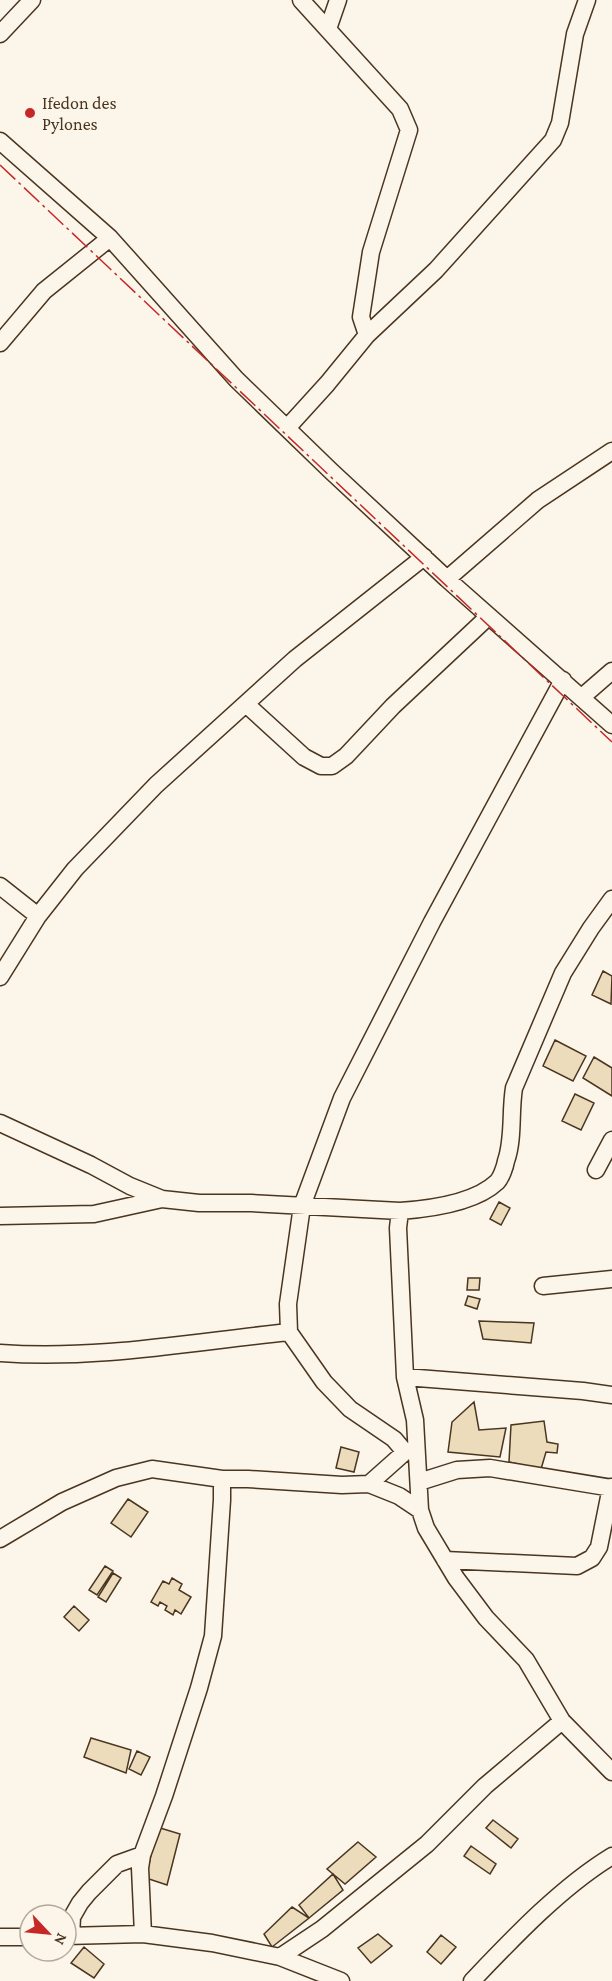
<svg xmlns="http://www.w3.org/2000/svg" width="612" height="1981" viewBox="0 0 612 1981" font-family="'Crimson Pro',serif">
<rect width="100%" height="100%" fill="#fbf6e9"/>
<path fill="#ecdcbc" stroke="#4a3520" stroke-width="1.5" d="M603,971L612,976L611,1004L592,995Z
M555,1040L586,1056L573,1081L543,1066Z
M594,1057L612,1068V1096L583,1078Z
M575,1094L594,1103L581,1130L562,1121Z
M499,1202L510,1208L501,1225L490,1219Z
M468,1278H480L479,1290H467Z
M468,1296L480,1299L477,1309L465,1305Z
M479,1321L534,1323L531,1343L483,1339Z
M474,1402L479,1430L506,1428L500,1457L448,1452L452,1422Z
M544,1421L547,1442L558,1444L557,1453L546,1452L541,1469L509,1462L511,1425Z
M341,1447L359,1452L354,1472L336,1468Z
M128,1499L148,1512L131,1537L111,1523Z
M105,1566L113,1571L97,1595L89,1590Z
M113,1573L121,1578L106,1602L98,1597Z
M172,1578L182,1584L179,1590L191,1597L181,1614L175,1610L173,1615L165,1610L167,1606L160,1602L158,1606L151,1602L163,1581L169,1584Z
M74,1606L89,1620L79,1631L64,1617Z
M91,1738L131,1750L126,1773L84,1757Z
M137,1751L150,1757L141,1775L129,1769Z
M493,1820L518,1839L511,1848L486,1828Z
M157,1827L180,1834L167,1885L146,1878Z
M358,1842L376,1857L345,1884L327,1869Z
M471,1846L496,1864L490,1874L464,1856Z
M333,1874L343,1890L309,1918L299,1905Z
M292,1907L309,1918L272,1947L264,1934Z
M378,1934L392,1946L371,1963L358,1948Z
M441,1935L456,1947L441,1964L427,1952Z
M84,1947L104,1964L94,1978L71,1963Z"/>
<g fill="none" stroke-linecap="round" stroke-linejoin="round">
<g stroke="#4a3520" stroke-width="19">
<path id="minor" d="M301,0L400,109L409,130L371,252L361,317L367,335
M328,29L338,0
M0,34L32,0
M0,141L110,238L236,379L331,471L447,579L612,725
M0,343L44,291L110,238
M287,428L327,384L367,335L436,270L553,140L560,123L575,34L587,0
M447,579L538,500L612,451
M582,697L612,671
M246,704L304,757L321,766H332L346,756L393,706L489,616
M0,886L38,916
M0,977L38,916L75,869L156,785L295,659L424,557
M0,1123L91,1165L130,1186L162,1199L199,1203H251L400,1211L398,1228L405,1377L415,1420L420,1510L426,1528L456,1578L486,1618L526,1660L562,1721L612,1772
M596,1170L612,1140
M400,1211C428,1209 475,1203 497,1182C501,1178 505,1167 506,1161C514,1138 510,1112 514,1088L563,973L591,928L612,899
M0,1216L94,1214L162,1199
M543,1286L612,1279
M0,1353C98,1360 192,1342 289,1332
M405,1377L583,1391L612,1395
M405,1452L394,1439L350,1409L324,1382L289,1332L288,1304L302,1206L342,1098L432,922L563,680
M419,1482L457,1470L490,1468L612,1488
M369,1484L405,1452L414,1449
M0,1539L62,1502L116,1478L152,1469L222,1479
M445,1560L577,1566L592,1558L599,1547L611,1487
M143,1934L140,1868L142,1855L164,1796L199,1688L213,1636L222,1500V1479H248L342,1485L369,1484L399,1496L420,1510
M66,1936L143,1934L212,1943L280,1957L341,1981
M71,1936L72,1917L80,1903L89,1892L117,1864L142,1855
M0,1937H30
M280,1957L322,1929L427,1844L485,1786L562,1721
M472,1981C513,1938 561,1887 612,1856"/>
</g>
<use href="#minor" stroke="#fbf6e9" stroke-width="16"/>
<path stroke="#c62828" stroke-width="1.5" stroke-dasharray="21 4.5 3 4.5" stroke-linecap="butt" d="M0,165L612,742"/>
</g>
<circle fill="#c62828" stroke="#fbf6e9" stroke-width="2" cx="30" cy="113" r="6"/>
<g text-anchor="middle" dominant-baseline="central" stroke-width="4.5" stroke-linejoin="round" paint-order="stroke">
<g font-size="18" fill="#4a3520" stroke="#fbf6e9" text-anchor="start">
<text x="42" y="103">Ifedon des<tspan x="42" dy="21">Pylones</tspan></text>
</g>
</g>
<g transform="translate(48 1933) rotate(116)"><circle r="28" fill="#fbf6e9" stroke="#b4a999" stroke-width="1.5"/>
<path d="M0-4.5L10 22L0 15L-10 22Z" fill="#c62828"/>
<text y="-9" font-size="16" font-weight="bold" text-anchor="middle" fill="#4a3520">N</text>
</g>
</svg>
